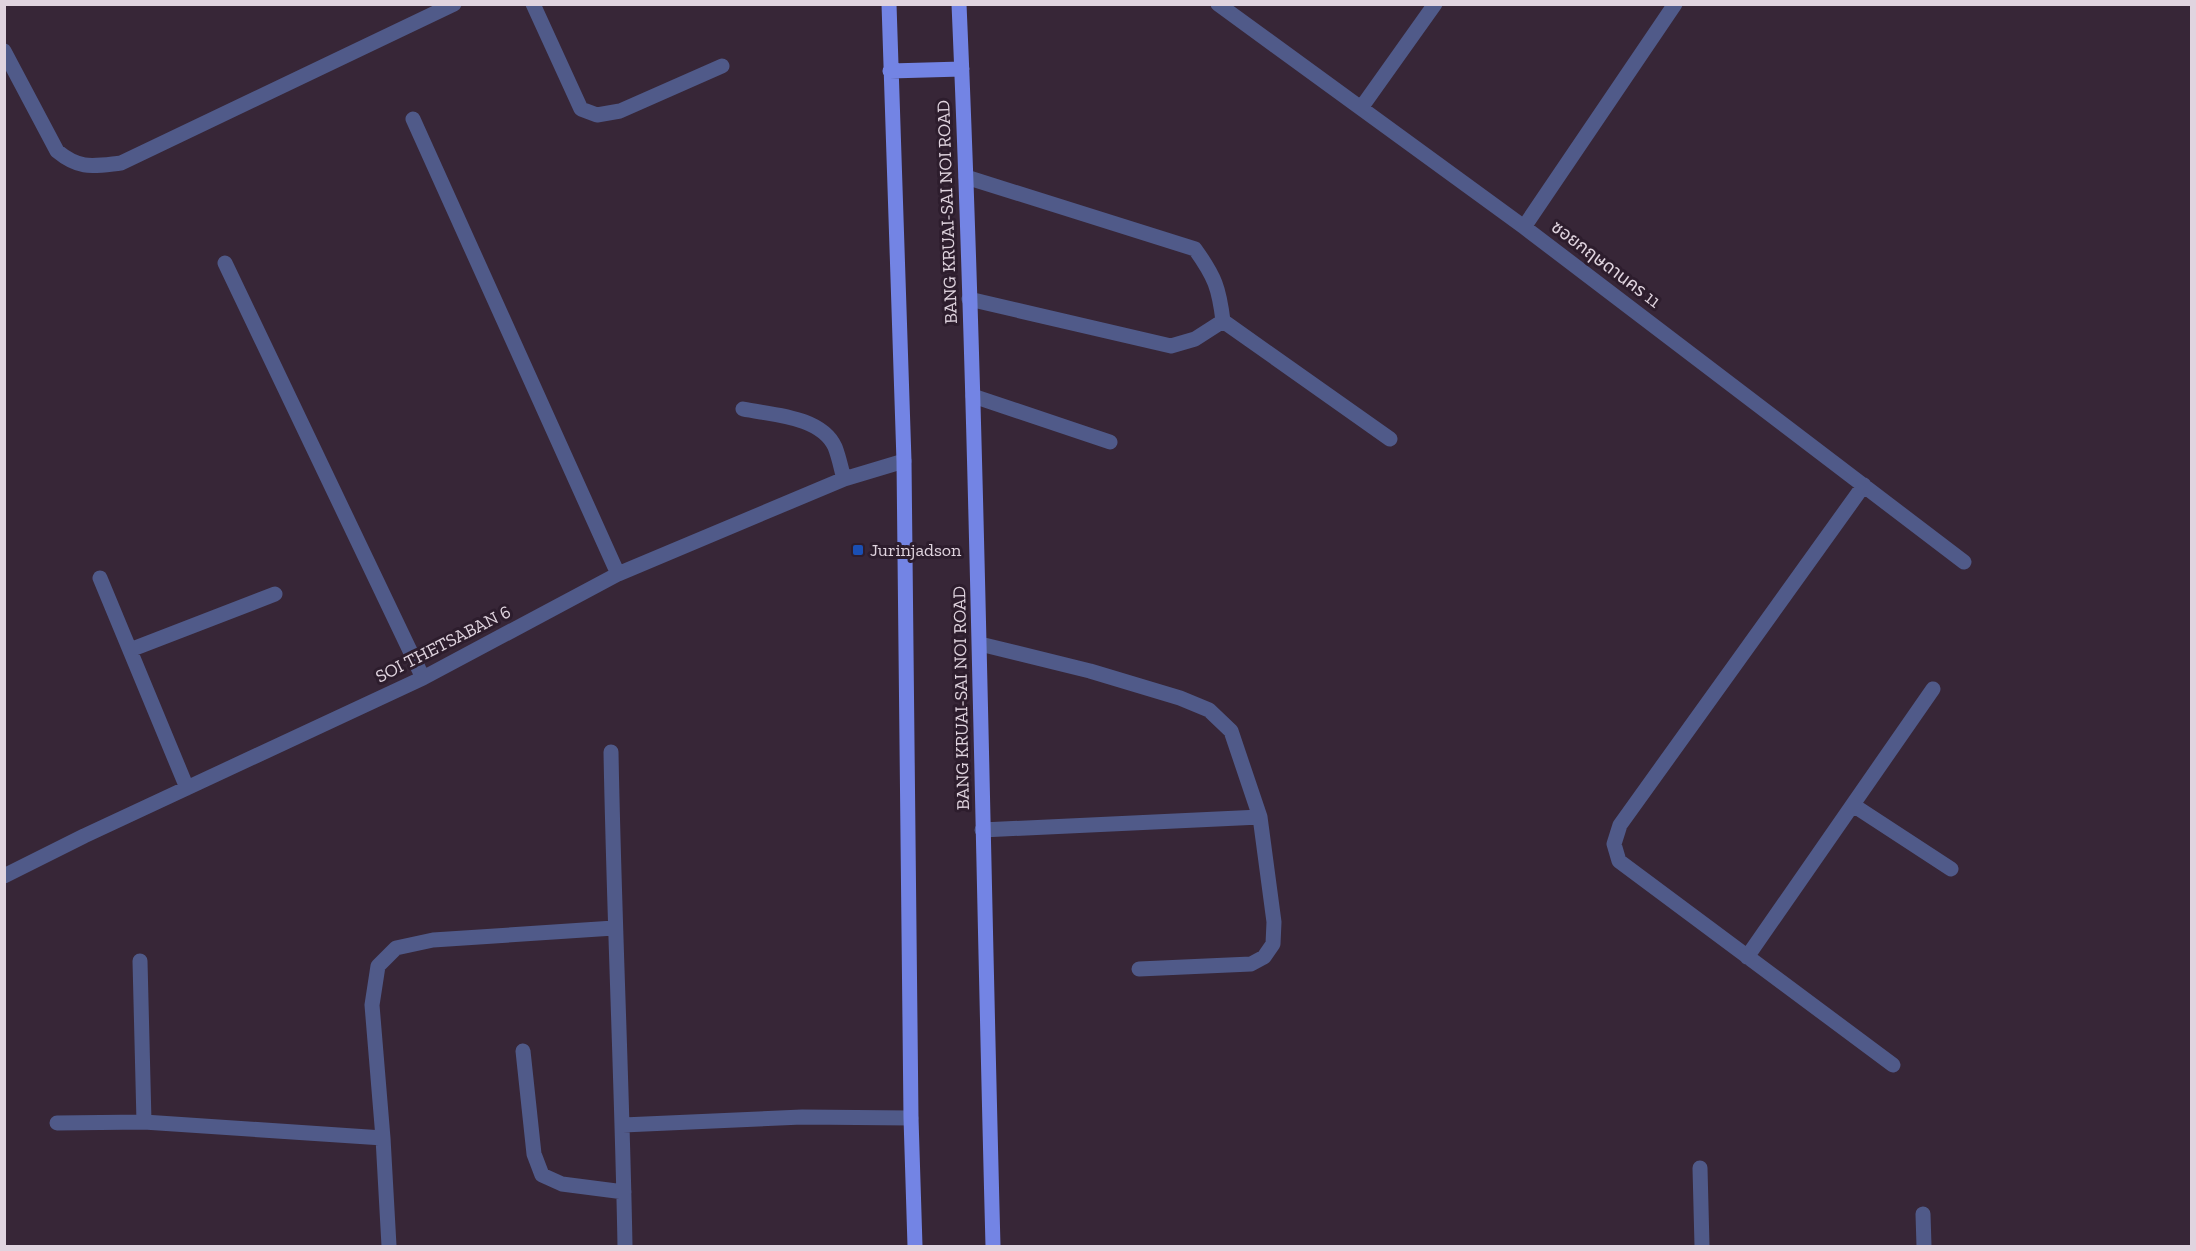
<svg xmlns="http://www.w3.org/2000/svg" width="2196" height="1251" viewBox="0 0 2196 1251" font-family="'Zilla Slab','Noto Sans Thai',serif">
<rect width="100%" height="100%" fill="#372637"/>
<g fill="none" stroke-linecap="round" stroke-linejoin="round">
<path stroke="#505a89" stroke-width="15" d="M533,4L581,109L597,115L620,111L722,66
M1218,4L1524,227L1964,562
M4,51L57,151C80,170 93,166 121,163L454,4
M1361,108L1435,4
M413,119L618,574
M966,177L1195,249C1215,277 1219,288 1223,321L1390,439
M1524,227L1675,4
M225,263L423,678
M969,299L1171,346L1195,339L1223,321
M973,396L1110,442
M743,409C772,415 821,416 835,447C839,457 841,468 844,479
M1864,485L1620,825L1614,844L1619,861L1893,1065
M100,578L187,788
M980,644L1090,671L1180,698L1209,710L1231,731L1260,817L1274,922L1273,944L1264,957L1251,964L1139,969
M130,650L275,594
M611,752C614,917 622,1082 625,1246
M1853,805L1951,869
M982,830L1260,817
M4,876L84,836L423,678L618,574L844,479L904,461
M1747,957L1933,689
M140,961L144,1122
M523,1051L534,1154L542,1175L562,1184L624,1192
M57,1123L144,1122L383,1138
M623,1125L802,1117L911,1118
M1700,1168L1702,1246
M1923,1214L1924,1246
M389,1246L383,1138L372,1005L378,966L396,948L433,940L614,928"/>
<path stroke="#7384e4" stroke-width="15" d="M889,4L904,461L911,1118L915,1246
M959,4C977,418 982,832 993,1246
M890,71L962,69"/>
</g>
<rect fill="#1a4fb4" stroke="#2d1d2d" stroke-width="2" x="852" y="544" width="12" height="12" rx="3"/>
<g text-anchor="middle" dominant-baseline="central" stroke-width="6" stroke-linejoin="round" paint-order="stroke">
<g font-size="18" fill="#e0d4df" stroke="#2d1d2d">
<text transform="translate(947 212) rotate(-92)">BANG KRUAI-SAI NOI ROAD</text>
<text transform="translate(1606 264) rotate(37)">ซอยกฤษดานคร 11</text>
<text transform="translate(443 644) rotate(-27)">SOI THETSABAN 6</text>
<text transform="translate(961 698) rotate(-91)">BANG KRUAI-SAI NOI ROAD</text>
</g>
<g font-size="18" fill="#e0d4df" stroke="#2d1d2d" text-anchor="start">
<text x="870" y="550">Jurinjadson</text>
</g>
</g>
<rect width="2196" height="1251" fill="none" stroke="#e0d4df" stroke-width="12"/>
</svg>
